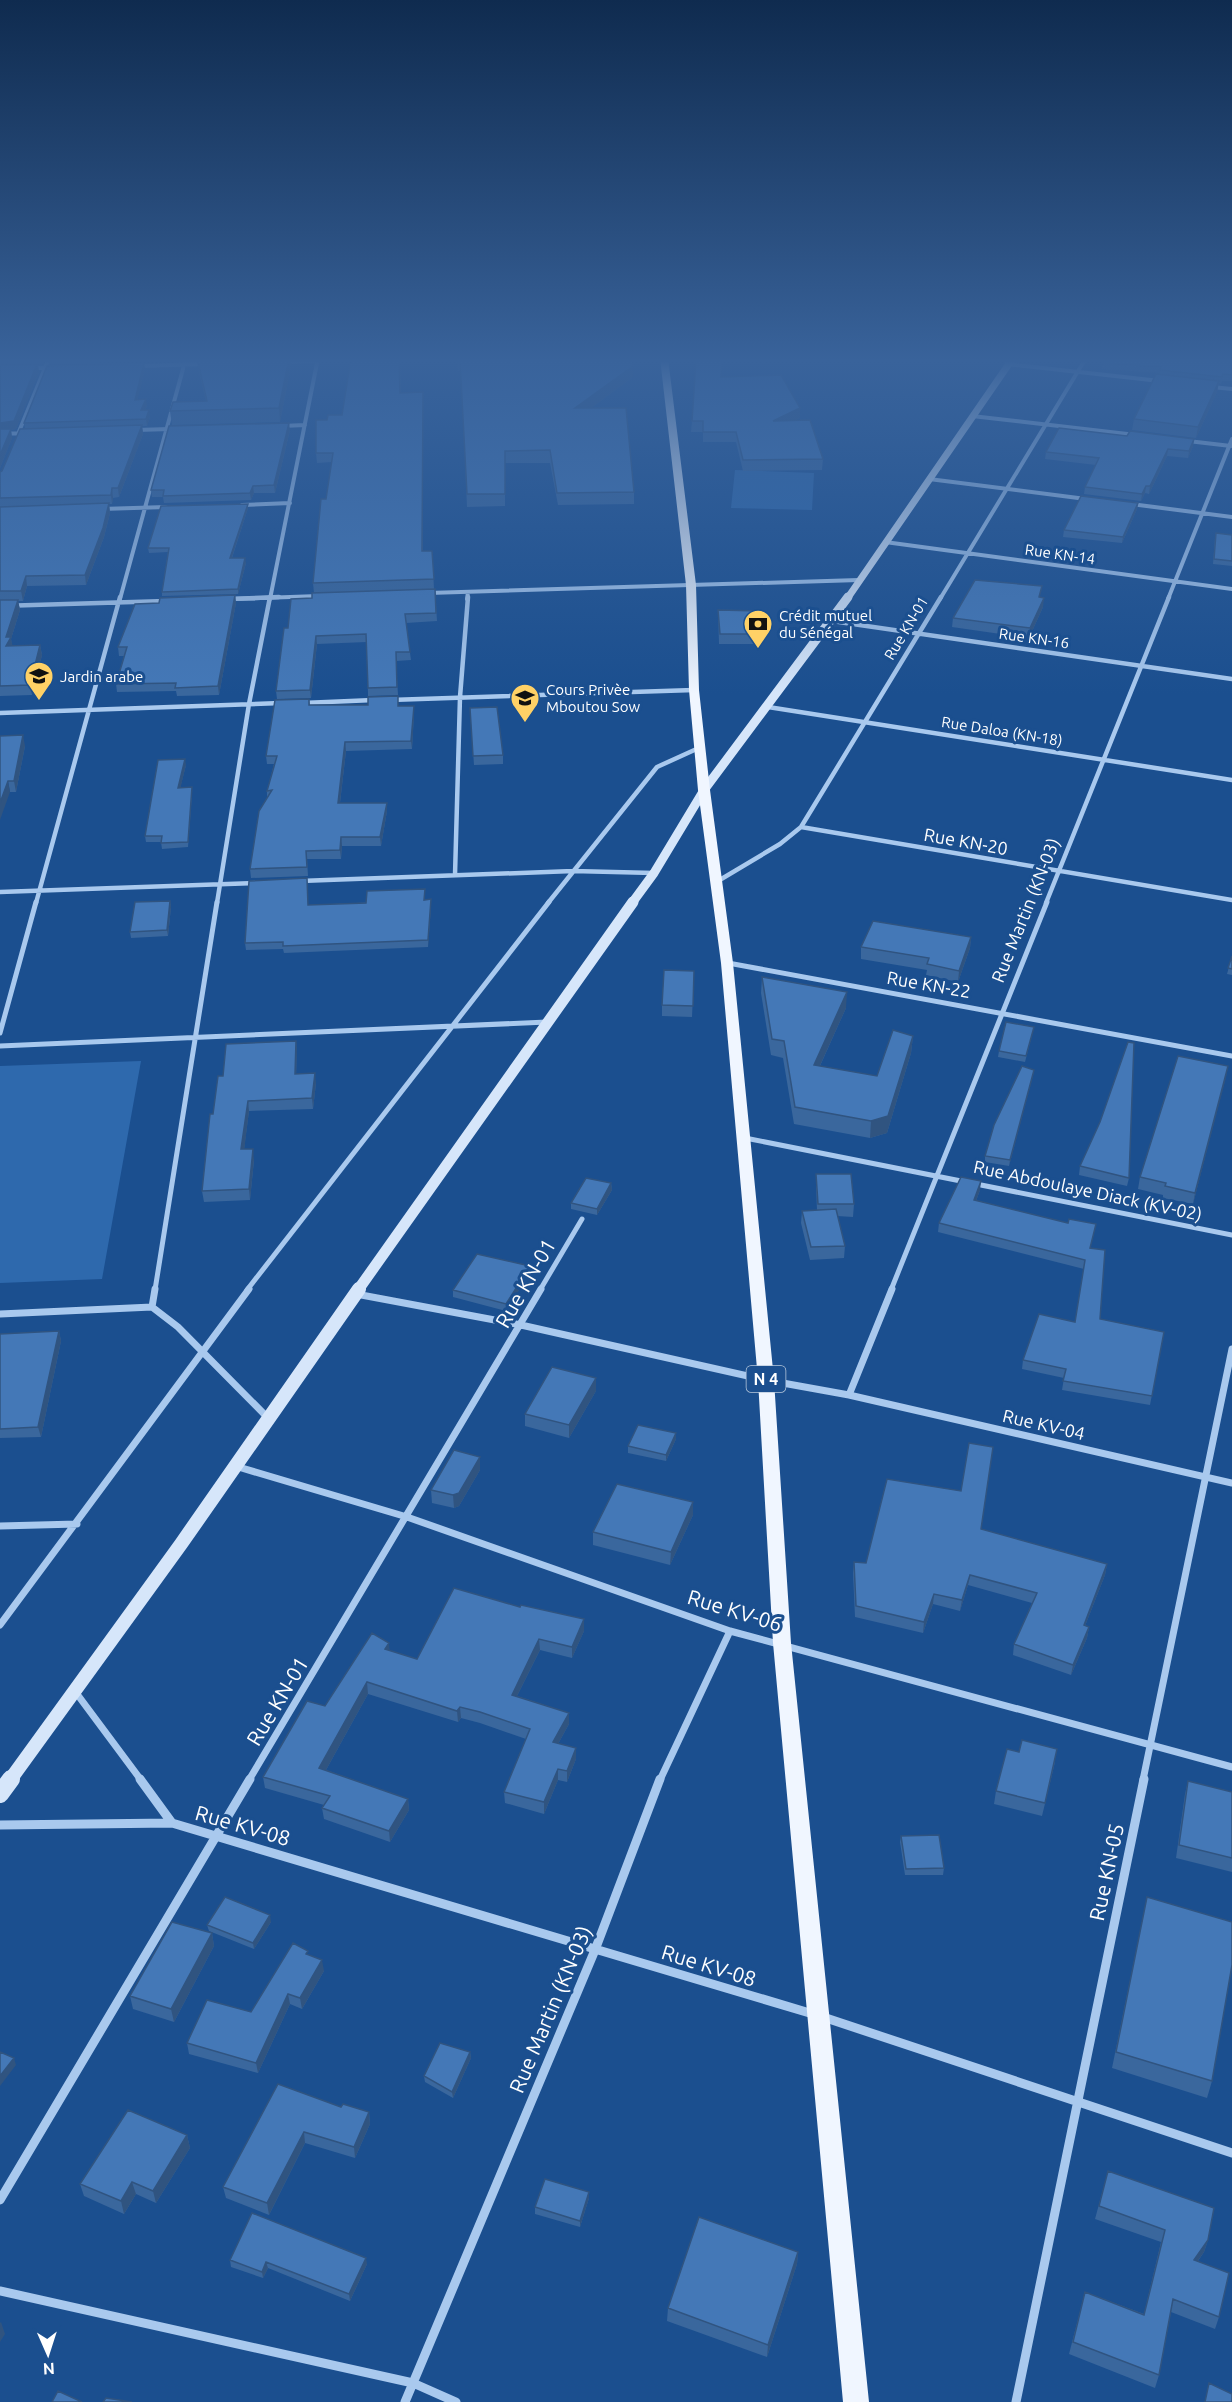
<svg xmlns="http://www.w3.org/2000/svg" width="1232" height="2402" viewBox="0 0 1232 2402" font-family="Ubuntu,sans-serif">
<rect width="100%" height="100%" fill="#1b4f8f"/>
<path fill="#2e69ad" d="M735,470L814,473L812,510L731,508Z
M141,1061L102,1279L0,1283V1066Z"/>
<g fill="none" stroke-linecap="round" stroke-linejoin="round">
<path stroke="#a9c9ee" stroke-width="4" d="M283,362L318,361
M1008,364L1160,381
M139,366L203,364
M31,368H53
M1212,387L1232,389
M972,416L1136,435
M282,426L305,425
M136,430L170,429
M0,434L23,433
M18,434L49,358
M1188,441L1231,446
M929,479L1086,499
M1131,504L1232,517
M242,505L290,503
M101,509L166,507
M885,542L1232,589
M428,593L859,580
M120,599L186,358
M233,599L319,596
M270,599L318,358
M467,599L468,592
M940,599L1086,358
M1168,599L1232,439"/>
<path stroke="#a9c9ee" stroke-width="4.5" d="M227,599L279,597
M0,606L166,601
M832,621L1232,679
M390,700L694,690
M303,703L374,700
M768,707L1232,780
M0,713L281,703
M801,827L1232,900
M455,875L460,697L468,597
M300,881L573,871L654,873
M718,881L780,844L801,827L941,597
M0,892L257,883
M36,903L120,597
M217,903L249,704L270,597
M548,903L657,767L701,747
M1046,903L1169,597"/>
<path stroke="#a9c9ee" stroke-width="5" d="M728,963L1232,1056
M0,1033L36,902
M0,1046L547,1022
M745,1138L1232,1235
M155,1290L217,902
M247,1290L549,902
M540,1290L582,1219
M891,1290L1047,902"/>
<path stroke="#a9c9ee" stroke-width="7" d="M356,1294L521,1325L766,1380L849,1395L1232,1483
M152,1307L155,1289
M0,1314L152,1307L178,1327L268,1418
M849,1395L892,1289
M235,1466L407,1517L730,1631L1232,1767
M0,1526L77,1524
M0,1625L249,1289
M74,1690L141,1780
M249,1780L541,1289
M660,1780L730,1631
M1143,1780L1232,1349"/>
<path stroke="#a9c9ee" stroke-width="9" d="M140,1779L172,1823
M0,1825L172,1823L813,2014
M823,2017L1232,2153
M0,2200L250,1779
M0,2291L413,2383L456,2402
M405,2402L595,1950L660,1779
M1016,2402L1144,1779"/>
<path stroke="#d6e6fa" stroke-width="7" d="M847,599L1013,358"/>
<path stroke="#d6e6fa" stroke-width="9" d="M632,903L654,873L704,790L848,597"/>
<path stroke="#d6e6fa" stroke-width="11" d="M358,1290L633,902"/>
<path stroke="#d6e6fa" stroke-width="14" d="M10,1780L181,1544L359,1289"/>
<path stroke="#d6e6fa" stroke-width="18" d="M0,1794L11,1779"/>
<path fill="#f0f6ff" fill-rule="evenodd" d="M660,358H668L696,585L699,690L710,790L733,963L774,1380L791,1643L869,2402H843L773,1643L758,1380L721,963L698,790L689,690L686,585Z"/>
</g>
<path fill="#3a679d" d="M0,358H46L42,364H38L39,372L16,429L11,430L12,438L0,468Z
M50,358H155H148L147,361L51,364Z
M196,358H290L291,366L280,422L172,425L170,411L206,401L198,368L197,360H196Z
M321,358H400L401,393L423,392V551H432L434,589L314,593L313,583L332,462L317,463L316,453L327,420L342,415L351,360L322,361Z
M456,358H632L633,377L591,408L634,492V504L558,505L550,463H505V506L467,507L461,371H458Z
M1232,358V381H1222L1221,384L1219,383L1217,392L1196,438L1132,430L1134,419L1159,373L1102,369L1103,363Z
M145,369L137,400L147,406L145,410L150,417L147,426H142L143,434L119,497L113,498L112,504H109L110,513L104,537L86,585L27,586L23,601H18L20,610L11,639L12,646L40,645L42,655L32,695L0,696V472L2,471L25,428L24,423Z
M721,377L800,418L795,420L823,459L822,470L743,471L736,442H703V432H691L692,421Z
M290,430L275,493H254L251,500L164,503L163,497H152L151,490Z
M1127,436L1194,439L1193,446L1188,458L1167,456L1149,494L1145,493L1141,501L1084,494L1085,487L1096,465L1045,459L1046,452Z
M1138,503L1137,509L1122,543L1063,537L1064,530Z
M248,508L232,558L246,563L238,594L162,596V592L168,552L149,553L148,548Z
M1232,535V566L1213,564L1215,538Z
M435,589L437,621L406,623L411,660L396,661L398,695L368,696L367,642L317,644L311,698L277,699L276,691L288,628L312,598Z
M235,595L236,603L219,695L177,696L176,691L117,692L116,684L124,656H119L118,647L159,603Z
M1043,607L1029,638L952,627L953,618Z
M718,610L762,634V644H719Z
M309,699L310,705L398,706L414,714L412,749L346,751L340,803H387V811L381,846H342L341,859H307L308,876L251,878L250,869L267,798V791L274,764H267L266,756Z
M470,708L503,755V764L474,765Z
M0,736L25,746L16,792H10Z
M186,765L180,788L192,787V793L188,847L162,849L161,842H146L145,836Z
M425,900L431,906L428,947L284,953L283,949L246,950L245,943L309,905Z
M170,901L171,907L168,936L131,938L130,932Z
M971,937L970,948L958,982L926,975L927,970L861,959V947Z
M1232,956V975L1227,974Z
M694,971L692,1017L662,1016V1005Z
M762,977L846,1008L820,1066L877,1076L913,1036L911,1053L887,1133L870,1138L794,1124L783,1058L771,1055L761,993Z
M1034,1027L1025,1062L998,1057L999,1051Z
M296,1041L297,1051L296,1074L316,1083L313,1109L249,1111L244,1149L254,1160L250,1200L204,1202L202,1191L213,1114L223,1076Z
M1228,1066L1193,1204L1163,1198V1195L1138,1189L1140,1177Z
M1034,1070L1009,1166L985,1162V1156Z
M1100,1122L1129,1178L1127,1186L1079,1175L1080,1166Z
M816,1174L854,1204L853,1217L837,1216L845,1246L844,1258L810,1260L801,1223L802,1211L817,1210L816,1186Z
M611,1183L612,1190L597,1215L571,1209V1203Z
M980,1190L976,1201L1094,1233L1090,1248L1100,1319L1164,1332L1150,1405L1062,1390L1064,1378L1022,1369L1023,1360L1075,1322L1084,1269L938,1232L939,1223Z
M530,1272L506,1311L453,1297V1290Z
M59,1331L61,1341L41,1437L0,1438V1334Z
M596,1391L569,1438L525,1426V1414Z
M676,1433V1439L666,1461L628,1453V1446Z
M480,1457V1470L459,1506L454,1508L432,1503L431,1490Z
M961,1491L981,1529L1107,1564L1105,1575L1085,1626L1089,1627L1087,1638L1071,1675L1013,1655L1014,1644L1032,1603L968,1585L960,1611L933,1604L923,1633L855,1617L853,1573L854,1562L866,1563Z
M693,1515L670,1565L593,1545V1532Z
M584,1631L572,1658L540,1650L517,1696L569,1713V1724L558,1744L576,1759L567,1782L558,1780L544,1814L505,1803L504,1792L526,1739L480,1723L461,1718L458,1722L368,1694L326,1770L408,1799L409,1810L390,1842L324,1819L322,1808L324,1805L265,1788L263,1777L325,1706L389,1651L417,1659Z
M1055,1762L1042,1816L994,1804L996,1791Z
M1188,1781L1232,1792V1872L1176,1858L1185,1794Z
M901,1836L944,1868L943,1875H905L900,1842Z
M1147,1897L1212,2081L1207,2098L1112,2068Z
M271,1922L254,1949L209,1931L207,1925Z
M212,1933L214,1946L174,2022L133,2009L130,1996Z
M309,1955L324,1971L302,2009L290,2004L258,2073L189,2054L187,2043L251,2012Z
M470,2052L471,2058L453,2098L425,2082L424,2076Z
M278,2084L341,2107L369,2112L370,2124L355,2158L305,2143L269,2215L226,2198L223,2187Z
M187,2135L190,2148L156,2203L136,2194L124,2214L84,2196L80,2184Z
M1108,2171L1208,2240L1204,2252L1198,2261L1219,2317L1215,2329L1171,2312L1159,2375L1155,2388L1069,2354L1085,2292L1144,2314L1161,2242L1095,2219Z
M589,2198L580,2227L535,2214V2207Z
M798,2252L797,2264L767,2357L667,2321L668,2308Z
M230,2260L367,2264L350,2301L268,2268L263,2278L231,2267Z"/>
<path fill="#305480" d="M41,358H46L42,364Z
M289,358H290L291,366L280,422L279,408Z
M144,363L145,369L136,406L135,400Z
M37,364L39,372L16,429L11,430L12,438L0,468V423Z
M633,366V377L575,420V408Z
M1219,381L1217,392L1196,438L1198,427Z
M146,399L147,406L142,417L141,410Z
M800,408V418L773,431V421Z
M149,410L150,417L147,426L146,419Z
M289,423L290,430L275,493L274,485Z
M142,425L143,434L119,497L118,488Z
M1194,439L1193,446L1188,458L1189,451Z
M1168,449L1167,456L1149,494L1150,486Z
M253,486L254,493L251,500L250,493Z
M1146,486L1145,493L1141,501L1142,494Z
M112,488L113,498L112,504L111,495Z
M109,503L110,513L104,537L86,585L85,575Z
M1138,503L1137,509L1122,543L1123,537Z
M248,504V508L230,563V558Z
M245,558L246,563L238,594V589Z
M26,576L27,586L23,601L21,591Z
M235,595L236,603L219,695L218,686Z
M1044,598L1043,607L1029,638L1030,628Z
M18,600L20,610L11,639L13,647L6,646V637Z
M316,636L317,644L311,698L310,690Z
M40,645L42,655L32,695L30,685Z
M414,706V714L412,749L411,741Z
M23,735L25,746L16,792L14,781Z
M345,742L346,751L339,811L338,803Z
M185,759L186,765L179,794L178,788Z
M8,781L10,792L0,820V803Z
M387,803V811L381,846L380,837Z
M341,837L342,846L341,859L340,850Z
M431,899V906L428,947V940Z
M170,901L171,907L168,936L167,930Z
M971,937L970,948L958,982L959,971Z
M847,992L846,1008L813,1081L814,1065Z
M913,1036L911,1053L887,1133L870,1138L871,1121Z
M296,1041L297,1051L296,1084L295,1074Z
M1228,1066L1226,1078L1193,1204L1195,1193Z
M1034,1070L1033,1076L1009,1166L1010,1160Z
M315,1073L316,1083L313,1109L312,1098Z
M248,1101L249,1111L243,1160L241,1149Z
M253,1149L254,1160L250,1200L249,1189Z
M981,1181L980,1190L973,1209L974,1200Z
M611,1183L612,1190L597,1215V1209Z
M530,1266V1272L506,1311V1304Z
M59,1331L61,1341L41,1437L38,1427Z
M596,1378V1391L569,1438V1425Z
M676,1433V1439L666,1461V1455Z
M480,1457V1470L459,1506L454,1508L453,1495Z
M693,1502V1515L670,1565L671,1552Z
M1107,1564L1105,1575L1081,1636L1084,1625Z
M970,1575L968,1585L960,1611L962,1600Z
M934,1594L933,1604L923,1633L924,1622Z
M584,1619V1631L572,1658V1647Z
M1089,1627L1087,1638L1071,1675L1073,1665Z
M539,1639L540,1650L512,1706V1695Z
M389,1643L390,1654L385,1649Z
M367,1682L368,1694L321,1779L319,1768Z
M460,1707L461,1718L458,1722L457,1711Z
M569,1713V1724L553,1753V1742Z
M576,1748V1759L567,1782V1771Z
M558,1769V1780L544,1814V1802Z
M408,1799L409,1810L390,1842L389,1831Z
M270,1915L271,1922L254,1949L253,1943Z
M212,1933L214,1946L174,2022L171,2009Z
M322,1960L324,1971L302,2009L300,1998Z
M288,1994L290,2004L258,2073L256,2063Z
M470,2052L471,2058L453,2098L452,2092Z
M14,2058L16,2065L0,2086V2076Z
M369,2112L370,2124L355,2158L354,2147Z
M304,2132L305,2143L269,2215L267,2203Z
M187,2135L190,2148L156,2203L153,2191Z
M132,2182L136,2194L124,2214L121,2201Z
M589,2192V2198L580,2227V2221Z
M1208,2240L1204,2252L1190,2272L1194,2260Z
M798,2252L797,2264L767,2357L768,2345Z
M366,2258L367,2264L350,2301L349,2294Z
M266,2262L268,2268L263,2278L262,2272Z
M1,2322L5,2334L0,2342V2323Z"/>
<path fill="#4478b7" stroke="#305480" stroke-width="1.5" d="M197,358H289L279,408L170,411L173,402L207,401Z
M351,358H399L400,393L423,392L422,551H432L434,579L313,583L321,499H326L333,453H316V420H327L328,415H342Z
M457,358H632L633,366L575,408H626L634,492L557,493L550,450L505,451V494H467L460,360H457Z
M1104,358H1232V375L1223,374L1222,377L1160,370L1161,367L1103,363Z
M696,360H722L721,377L781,375L800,408L773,421L810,420L823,459L743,460L736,432H703V421H692Z
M144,363L135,400L146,399L141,410H149L146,419L24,423L47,366Z
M37,364L14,421L0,423V365Z
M1156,374L1219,381L1198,427L1134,419Z
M289,423L274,485L253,486L250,493L163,496L164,490H151L169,426Z
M142,425L118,488H112L111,495L0,498V472L2,471L20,429Z
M1059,428L1127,436L1130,431L1194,439L1189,451L1168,449L1150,486H1146L1142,494L1085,487L1099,458L1046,452Z
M0,429H11L0,455Z
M1081,496L1138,503L1123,537L1064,530Z
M109,503L103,528L85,575L26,576L21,591H0V507Z
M248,504L230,558H245L238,589L162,592L169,548H148L161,506Z
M1216,533L1232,535V561L1214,559Z
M975,580L1042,586L1039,597L1044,598L1030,628L953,618Z
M435,589L436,613L405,614L410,652H396L397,687L368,688L366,634L316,636L310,690L276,691L284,628H288L291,599L312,598V593Z
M235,595L218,686L175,688L176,683L116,684L127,647H118L135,604L159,603L160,598Z
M0,600H18L6,637H11L6,646L40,645L30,685L0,686Z
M718,610L760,611L762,634H720Z
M398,696V706H414L411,741L345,742L338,803H387L380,837H341L340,850L306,851L307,867L250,869L259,811L272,790L267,791L277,756H266L275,700L309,699V705H368V697Z
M497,707L503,755L473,756L470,708Z
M23,735L14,781H8L0,803V736Z
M185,759L178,788L192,787L188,842L161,843L162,836H145L158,760Z
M307,878L308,905L366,903L367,891L425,889L424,900L431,899L428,940L283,946V942L245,943L249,881Z
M170,901L167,930L130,932L135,902Z
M873,921L971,937L959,971L927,964L929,958L861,947Z
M1232,956V969L1228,968Z
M664,970L694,971L693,1006L662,1005Z
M762,977L847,992L814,1065L877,1076L893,1030L913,1036L888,1116L871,1121L795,1107L784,1041L772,1039Z
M1006,1022L1034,1027L1026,1056L999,1051Z
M296,1041L295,1074L315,1073L312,1098L248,1101L241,1149H253L249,1189L202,1191L210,1114H213L218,1076H223L226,1044Z
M1128,1042L1134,1043L1129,1178L1080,1166L1100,1122Z
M1178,1056L1228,1066L1195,1193L1165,1186L1166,1183L1140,1177Z
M1022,1066L1034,1070L1010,1160L985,1156L994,1125Z
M816,1174H851L854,1204H818Z
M961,1177L981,1181L974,1200L1068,1223L1069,1219L1096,1224L1090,1248L1105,1250L1100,1319L1164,1332L1152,1396L1063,1381L1066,1369L1023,1360L1039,1314L1075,1322L1085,1260L939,1223Z
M586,1178L611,1183L597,1209L571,1203Z
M836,1209L845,1246L811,1247L802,1211Z
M477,1254L530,1266L506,1304L453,1290Z
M59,1331L38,1427L0,1429V1334Z
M552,1367L596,1378L569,1425L525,1414Z
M638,1425L676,1433L666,1455L628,1446Z
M969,1443L993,1447L981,1529L1107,1564L1084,1625L1089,1627L1073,1665L1014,1644L1037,1593L970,1575L962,1600L934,1594L924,1622L856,1606L854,1562L866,1563L887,1479L961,1491Z
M454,1450L480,1457L459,1493L453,1495L431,1490Z
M617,1484L693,1502L671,1552L593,1532Z
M454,1588L520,1607L521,1605L584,1619L572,1647L539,1639L512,1695L569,1713L553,1742L576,1748L567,1771L558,1769L544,1802L504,1792L530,1729L480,1712L460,1707L457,1711L367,1682L319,1768L408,1799L389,1831L322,1808L330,1796L263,1777L307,1701L325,1706L372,1633L389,1643L385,1649L417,1659Z
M1022,1740L1057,1749L1045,1803L996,1791L1007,1749L1019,1752Z
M1188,1781L1232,1792V1858L1179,1845Z
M939,1835L944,1868L906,1869L901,1836Z
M225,1897L270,1915L253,1943L207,1925Z
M1147,1897L1232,1922V1965L1212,2081L1116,2052Z
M172,1922L212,1933L171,2009L130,1996Z
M293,1943L308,1951L306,1954L322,1960L300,1998L288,1994L256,2063L187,2043L207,2000L251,2012Z
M440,2043L470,2052L452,2092L424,2076Z
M0,2052L14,2058L0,2076Z
M278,2084L341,2107L343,2104L369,2112L354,2147L304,2132L267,2203L223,2187Z
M128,2110L187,2135L153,2191L132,2182L121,2201L80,2184Z
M1108,2171L1214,2208L1208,2240L1194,2260L1229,2273L1219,2317L1173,2299L1159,2375L1073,2342L1085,2292L1144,2315L1165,2230L1099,2206Z
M545,2179L589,2192L580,2221L535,2207Z
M252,2213L366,2258L349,2294L266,2262L262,2272L230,2260Z
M699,2217L798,2252L768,2345L668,2308Z
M1209,2383L1232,2394V2402H1205Z
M58,2391L82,2402H52Z
M106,2398L132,2402H103Z"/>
<linearGradient id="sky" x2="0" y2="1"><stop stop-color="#0f2b4f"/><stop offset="0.52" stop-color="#39639b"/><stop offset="1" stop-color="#39639b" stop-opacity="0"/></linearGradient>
<rect width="1232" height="694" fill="url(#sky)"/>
<defs>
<g id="bank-pin" transform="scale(1.5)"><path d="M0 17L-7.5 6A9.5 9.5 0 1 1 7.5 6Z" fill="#ffd166" stroke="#1b4f8f"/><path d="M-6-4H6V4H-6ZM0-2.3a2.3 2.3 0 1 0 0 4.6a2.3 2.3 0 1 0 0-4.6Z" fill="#111"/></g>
<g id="school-pin" transform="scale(1.5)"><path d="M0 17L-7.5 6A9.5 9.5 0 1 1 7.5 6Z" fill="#ffd166" stroke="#1b4f8f"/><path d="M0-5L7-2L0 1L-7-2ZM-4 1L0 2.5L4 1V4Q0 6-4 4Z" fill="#111"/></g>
</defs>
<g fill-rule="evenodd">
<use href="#bank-pin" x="758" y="624"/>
<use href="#school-pin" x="39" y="676"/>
<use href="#school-pin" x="525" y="698"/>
</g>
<g text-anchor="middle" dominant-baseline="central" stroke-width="6" stroke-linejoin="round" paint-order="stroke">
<g font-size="15" fill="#fff" stroke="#1b4f8f">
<text transform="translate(1060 554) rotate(8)">Rue KN-14</text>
<text transform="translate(906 628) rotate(-59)">Rue KN-01</text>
<text transform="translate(1034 638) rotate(8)">Rue KN-16</text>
<text transform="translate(1002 731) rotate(9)">Rue Daloa (KN-18)</text>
</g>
<g font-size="15" fill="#fff" stroke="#1b4f8f" text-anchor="start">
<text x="779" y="615">Crédit mutuel<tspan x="779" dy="17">du Sénégal</tspan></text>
<text x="60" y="676">Jardin arabe</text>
<text x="546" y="689">Cours Privèe<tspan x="546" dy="17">Mboutou Sow</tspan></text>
</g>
<rect fill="#1b4f8f" stroke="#bbcadd" stroke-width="1.5" x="746.5" y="1366" width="39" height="26" rx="4.5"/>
<g font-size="16" font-weight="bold" fill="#fff">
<text x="766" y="1379">N 4</text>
</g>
<g font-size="18" fill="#fff" stroke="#1b4f8f">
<text transform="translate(966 841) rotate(10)">Rue KN-20</text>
<text transform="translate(1025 910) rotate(-68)">Rue Martin (KN-03)</text>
<text transform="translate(929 984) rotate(10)">Rue KN-22</text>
<text transform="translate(1088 1190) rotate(12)">Rue Abdoulaye Diack (KV-02)</text>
<text transform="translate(1044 1424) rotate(13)">Rue KV-04</text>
</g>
<g font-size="21" fill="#fff" stroke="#1b4f8f">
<text transform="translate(525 1283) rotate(-60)">Rue KN-01</text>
<text transform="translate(735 1610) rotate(17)">Rue KV-06</text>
<text transform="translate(277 1701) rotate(-59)">Rue KN-01</text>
<text transform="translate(243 1825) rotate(16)">Rue KV-08</text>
<text transform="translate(1106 1872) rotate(-78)">Rue KN-05</text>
<text transform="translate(709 1965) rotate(17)">Rue KV-08</text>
<text transform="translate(550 2009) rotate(-67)">Rue Martin (KN-03)</text>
</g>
</g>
<g transform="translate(48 2354) rotate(177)" stroke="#1b4f8f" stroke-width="4.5" paint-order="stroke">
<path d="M0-4.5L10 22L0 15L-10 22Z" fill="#ffffff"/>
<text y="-9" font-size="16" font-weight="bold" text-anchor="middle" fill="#ffffff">N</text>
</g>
</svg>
